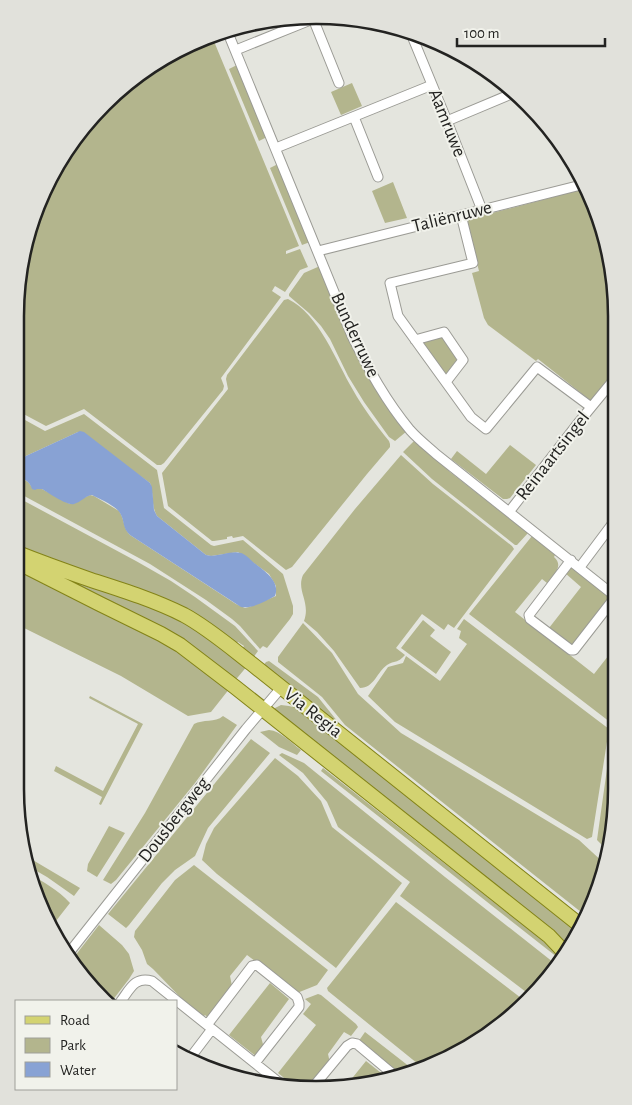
<svg xmlns="http://www.w3.org/2000/svg" width="632" height="1105" viewBox="0 0 632 1105" font-family="'Alegreya Sans',sans-serif">
<rect width="100%" height="100%" fill="#e4e5de"/>
<path fill="#b3b58d" d="M213,39L299,246L286,251V254L300,249L308,267L300,270L285,292L275,286L272,291L281,297L221,378L224,386L223,390L164,463L161,465H157L84,409L46,426L16,410V296L31,219L66,149L149,66Z
M237,65L267,137L259,141L229,69Z
M352,83L362,106L341,115L331,92Z
M278,164L310,242L302,245L270,168Z
M393,182L407,218L385,223L372,191Z
M587,188L601,220L616,296V369L591,401L538,359L536,361L488,325L484,318L472,273L479,271L466,220Z
M320,266L362,365L377,390L407,431L395,441L389,437L364,402L348,376L330,339L321,326L309,313L289,296V294L304,273Z
M288,299C319,314 336,361 353,390C363,408 376,425 389,441L390,444V447L367,474L292,567L286,570L243,536L233,538L232,536L227,537V539L214,541H212L168,506L162,473L228,389L226,379L227,375L284,300Z
M442,337L457,357L456,361L446,374L422,342Z
M84,414L157,470L164,508L211,545L214,546L243,540L283,574L293,606V614L290,619L267,648L263,646L260,649L240,626L232,619L206,600L150,564L15,491V474L28,482L32,487L36,489H42L70,504L90,495L94,496L119,511C125,520 123,528 130,535L236,604L245,608L249,607L276,596V586L269,574L238,552L211,556L206,555L157,516C151,506 154,494 150,483L78,432L15,461L16,415L45,431Z
M415,440L450,472L528,533L517,545H515L432,479L403,452Z
M510,445L536,465L510,498L507,499H503L451,459L457,451L486,474Z
M401,455L433,484L512,546L514,549L454,628L448,624L444,630L422,614L396,648L405,655C397,664 395,660 387,665C377,672 374,688 360,688L334,651L317,632L304,621C311,602 296,591 303,575L355,509Z
M15,496L136,561L171,581L195,597L235,626L258,651L253,658L242,649L244,646L238,642L234,646L214,631L15,549Z
M532,536L555,555L554,557C564,566 554,574 547,583L542,579L515,612L594,674L616,646V715L610,722L469,614Z
M15,556L177,616L248,665L233,683Z
M15,564L165,640L230,688L211,712L188,716L121,676L16,624L15,626V607L17,605L15,604Z
M571,566L611,597L572,647L549,628L581,587L565,573Z
M464,619L609,729L592,837L587,839L395,722L368,696L388,667L403,663L406,656L440,681L467,644L459,638L461,631L457,629Z
M423,620L435,630L430,636L451,652L436,674L401,648Z
M303,623L332,653L358,694L401,733L579,840L605,864L601,885L586,916L345,725L322,697L278,662V657Z
M269,661L318,697L342,727L585,919L583,923L261,668L266,662Z
M90,696L143,724L101,805L99,804L102,797L54,771L56,766L103,791L138,724L89,698Z
M281,705L289,706L297,708L580,929L570,950L274,711L275,708Z
M223,716L237,725L195,783L116,880L111,884L103,880L145,813L194,724C203,719 215,723 223,716Z
M616,723V809L608,851L597,840L613,726Z
M269,730C281,731 291,743 301,750L297,755L279,747L260,732Z
M251,739L270,753L208,828L195,856L175,870L162,883L129,925L126,928L108,914Z
M282,753L304,763L445,877L558,966L530,995L400,896L410,882L338,827L327,802L303,773L279,755Z
M275,758L298,776L321,801L332,827L402,883L336,968L217,874L202,860L206,844L214,828Z
M323,768L542,940L562,961L321,771Z
M109,826L125,833L97,877L87,871L88,864Z
M26,856L80,888L74,896L47,877L28,866Z
M194,865L328,970L317,985L297,993L247,955L230,976L232,986L207,1017L205,1015L203,1017L184,1001L153,969L147,964L142,950L134,937L135,931L139,926L175,880Z
M29,874C44,882 58,890 70,903L52,926L31,885Z
M396,902L525,1001L499,1028L423,1068L328,991L327,988Z
M99,925L122,945L129,954L134,971L129,979L112,1001H108L77,972L71,961Z
M270,983L289,999L261,1037L264,1048L257,1057L229,1035Z
M318,994L321,995L356,1024L358,1027L351,1036L344,1032L328,1054L330,1063L311,1087L293,1085L278,1073L316,1025L303,1014L311,1004L305,999Z
M365,1032L410,1067L403,1076H400L358,1042Z
M366,1061L385,1076L382,1080L345,1087Z"/>
<path fill="#88a2d4" d="M80,431L84,432L150,483L152,487L154,510L157,516L206,555C217,558 230,550 241,553C245,554 250,559 253,562C263,570 281,581 275,596C266,601 252,609 241,607L130,535C122,528 125,521 120,513C116,506 100,499 92,495C85,496 81,502 74,504C67,506 49,493 42,489H37L35,490L32,489C30,481 22,478 15,474V461Z"/>
<g fill="none" stroke-linecap="round" stroke-linejoin="round">
<g stroke="#9b9b95" stroke-width="11">
<path id="street" d="M314,21L339,83
M228,33L352,336C369,370 386,401 410,430C418,439 427,446 436,454L616,597
M412,36L447,121L482,210
M236,50L308,21
M354,117L378,177
M447,121L516,92
M276,148L432,85
M461,215L473,263L390,283L398,316L471,417L486,429L537,367L591,407
M318,251L585,184
M415,340L444,332L463,360L446,382
M509,512L579,422L616,377
M571,560L529,615L530,619L571,650H574L616,596
M580,567L616,519
M68,954L246,729L281,688
M121,1001C130,989 135,976 152,981L281,1084
M207,1025L252,966L257,965L297,997L299,1003V1007L255,1063
M190,1058L212,1029
M313,1087L347,1046L352,1043L357,1044L394,1075V1078"/>
</g>
<g stroke="#838318" stroke-width="16">
<path id="primary" d="M15,552C40,562 65,571 91,580C122,590 154,600 184,615C208,628 230,647 252,664L581,926
M15,561L100,604L161,634L180,645L235,687L549,936L567,955"/>
</g>
<use href="#street" stroke="#fff" stroke-width="9"/>
<use href="#primary" stroke="#d3d371" stroke-width="14"/>
</g>
<g text-anchor="middle" dominant-baseline="central" stroke-width="4" stroke-linejoin="round" paint-order="stroke">
<g font-size="19" fill="#232321" stroke="#f1f2eb">
<text transform="translate(447 123) rotate(68)">Aamruwe</text>
<text transform="translate(452 217) rotate(-14)">Taliënruwe</text>
<text transform="translate(355 335) rotate(65)">Bunderruwe</text>
<text transform="translate(553 456) rotate(-52)">Reinaartsingel</text>
<text transform="translate(313 713) rotate(38)">Via Regia</text>
<text transform="translate(174 820) rotate(-52)">Dousbergweg</text>
</g>
</g>
<path d="M0 0H632V1105H0ZM316 24H316A292 292 0 0 1 608 316V789A292 292 0 0 1 316 1081H316A292 292 0 0 1 24 789V316A292 292 0 0 1 316 24Z" fill="#e1e1db" fill-rule="evenodd"/>
<path fill="none" stroke="#232321" stroke-width="2.5" d="M316 24H316A292 292 0 0 1 608 316V789A292 292 0 0 1 316 1081H316A292 292 0 0 1 24 789V316A292 292 0 0 1 316 24Z"/>
<rect x="15" y="1000" width="162" height="90" fill="#f1f2eb" stroke="#9f9f9a"/>
<rect x="25" y="1016" width="25" height="8" fill="#d3d371" stroke="#9f9f9a"/>
<text x="60" y="1025" font-size="15" fill="#232321">Road</text>
<rect x="25" y="1038" width="25" height="15" fill="#b3b58d" stroke="#9f9f9a"/>
<text x="60" y="1050" font-size="15" fill="#232321">Park</text>
<rect x="25" y="1062" width="25" height="15" fill="#88a2d4" stroke="#9f9f9a"/>
<text x="60" y="1075" font-size="15" fill="#232321">Water</text>
<path d="M457 38v8h148v-8" fill="none" stroke="#232321" stroke-width="2.5"/>
<text x="464" y="38" font-size="15" fill="#232321" stroke="#f1f2eb" stroke-width="4" paint-order="stroke">100 m</text>
</svg>
